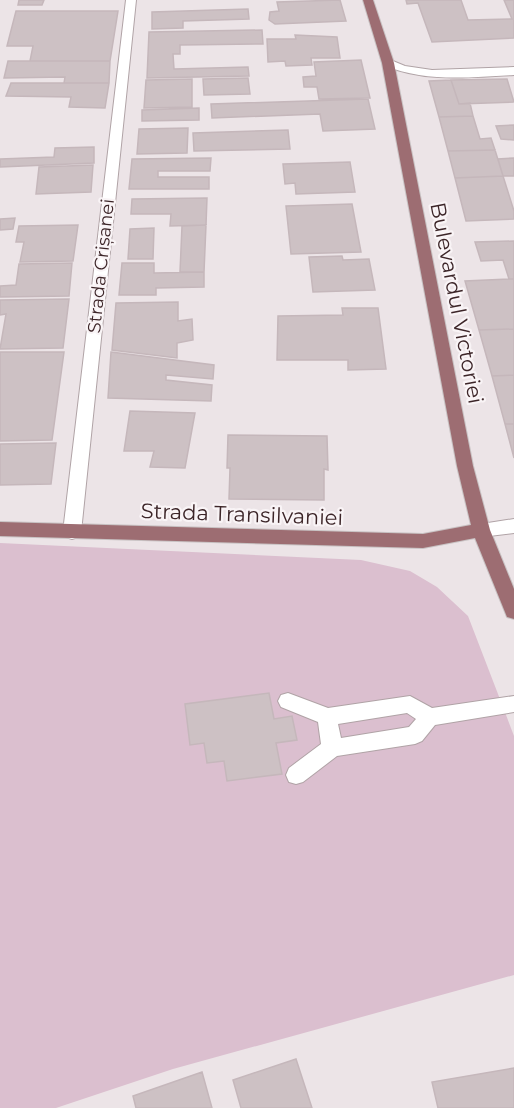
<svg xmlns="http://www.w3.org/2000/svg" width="514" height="1108" viewBox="0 0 514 1108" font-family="Montserrat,sans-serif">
<rect width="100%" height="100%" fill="#ece4e7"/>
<path fill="#dbbfcf" d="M0,543L361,560L410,571L437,587L468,616L503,707L514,736V975L173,1069L56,1108H0Z"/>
<path fill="#cdc1c4" stroke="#c5b7bb" stroke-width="1.5" d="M19,0H44L42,5H18Z
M340,0L346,21L275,24L269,20L270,12L279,11L277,2Z
M406,0H461L468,20L512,19L504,0H514V38L432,42L418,3L407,4Z
M248,9L249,19L183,21V28L152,29V12Z
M16,11H118L110,61H30L33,46H7Z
M262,30L263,44L180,45V54H173L174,69L248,67L249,76L147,78L149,32Z
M295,35L337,37L340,58H311L312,65L286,66L285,61L268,62L267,39H296Z
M361,60L370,98L319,99L317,87H304L303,77L316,76L314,62Z
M8,61H110L109,83H64L65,77L4,78Z
M248,78L250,94L204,95L203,79Z
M192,79V107L144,108L146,80Z
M507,79L514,102L459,104L451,80Z
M451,80L459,104L470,103L473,116L439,117L429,81Z
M11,83H109L105,108L69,107L71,97L6,96Z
M368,99L375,129L323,131L320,114L212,118L211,104Z
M199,108V120L142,121V110Z
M473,116L480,139L491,138L495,150L448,151L439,117Z
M514,125V140L501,139L496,126Z
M188,128L187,153L137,154L139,129Z
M288,130L290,149L194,151L193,133Z
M94,147V163L0,167V159L54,157L55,148Z
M495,150L503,176L455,178L448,151Z
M211,158L210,171H158V177H209V189H129L132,159Z
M514,158V176H503L498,159Z
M350,162L355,192L296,194L295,183L285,184L283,164Z
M93,165L91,192L36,194L39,167Z
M503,176L514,211V219L466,221L455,178Z
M207,198L206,225L170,226L171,214H131L132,199Z
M352,204L361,252L291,254L286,206Z
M15,218L13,229L0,230V219Z
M78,225L73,261L20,262L24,242H16L19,226Z
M206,225L204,272H180L182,226Z
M154,228L153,259H128L130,229Z
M514,241V279H509L503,260L481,261L475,242Z
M342,256L343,260L369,259L375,290L313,292L309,257Z
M72,263L69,296L0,297V286L16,285L19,264Z
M122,263H154V273L204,272V287L156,288V295H119Z
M509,279H514V329L479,330L465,281Z
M69,299L63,348L0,349L6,314L0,315V300Z
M178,302V321L192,319L193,340L177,343V358L112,350L116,303Z
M342,308H378L386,369L348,370V360H277L278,316L343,315Z
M514,329V375L492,376L479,330Z
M0,352H64L52,440L0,441Z
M111,352L214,365L213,379L166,375V380L212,385L211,401L108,398Z
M514,375V424H505L492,376Z
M130,411L195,413L185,468L150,467L154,451H124Z
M505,424H514V458Z
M228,435L327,436L328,470L324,469V500L229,499L230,468H227Z
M56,443L51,484L0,485V444Z
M269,693L274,719L292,716L297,740L276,743L282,774L227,781L224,761L207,763L204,743L190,745L185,704Z
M296,1059L312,1108H241L233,1080Z
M514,1068V1108H438L432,1082Z
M202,1072L212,1108H136L133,1096Z"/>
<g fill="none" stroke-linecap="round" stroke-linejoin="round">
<g stroke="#b0a3a6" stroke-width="2">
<path id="minor" d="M126,0H136L81,532L78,537L72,539L66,537L63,532Z
M388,59L405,66L432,70L514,67V75C470,77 425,83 384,65V61Z
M514,519V533L481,537L475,535L472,530L475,525Z
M288,693L328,708L410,696L432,708L514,696V712L435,725L422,741L415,744L337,756L303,782L296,784L289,782L286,775L289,768L321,744L318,722L281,707L278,701L281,695ZM407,713L416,719L409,727L341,738L338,724Z"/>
</g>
<g stroke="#c8c2c3" stroke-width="2">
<path id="major" d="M363,0H373L394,63L473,466L490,530L514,589V619L507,617L505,612L475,538L423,548L0,536V522L423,534L471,525L457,466L382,63Z"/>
</g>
<use href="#minor" fill="#fff" fill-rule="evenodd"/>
<use href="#major" fill="#9d6d72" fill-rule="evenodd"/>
</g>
<g text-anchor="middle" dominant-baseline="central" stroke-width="4.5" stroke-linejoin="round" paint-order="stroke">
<g font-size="18" fill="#3c2528" stroke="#f9f4f6">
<text transform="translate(101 266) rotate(-84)">Strada Crișanei</text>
</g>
<g font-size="21" fill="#3c2528" stroke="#f9f4f6">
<text transform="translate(457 303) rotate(79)">Bulevardul Victoriei</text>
<text transform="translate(242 514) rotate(2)">Strada Transilvaniei</text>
</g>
</g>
</svg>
